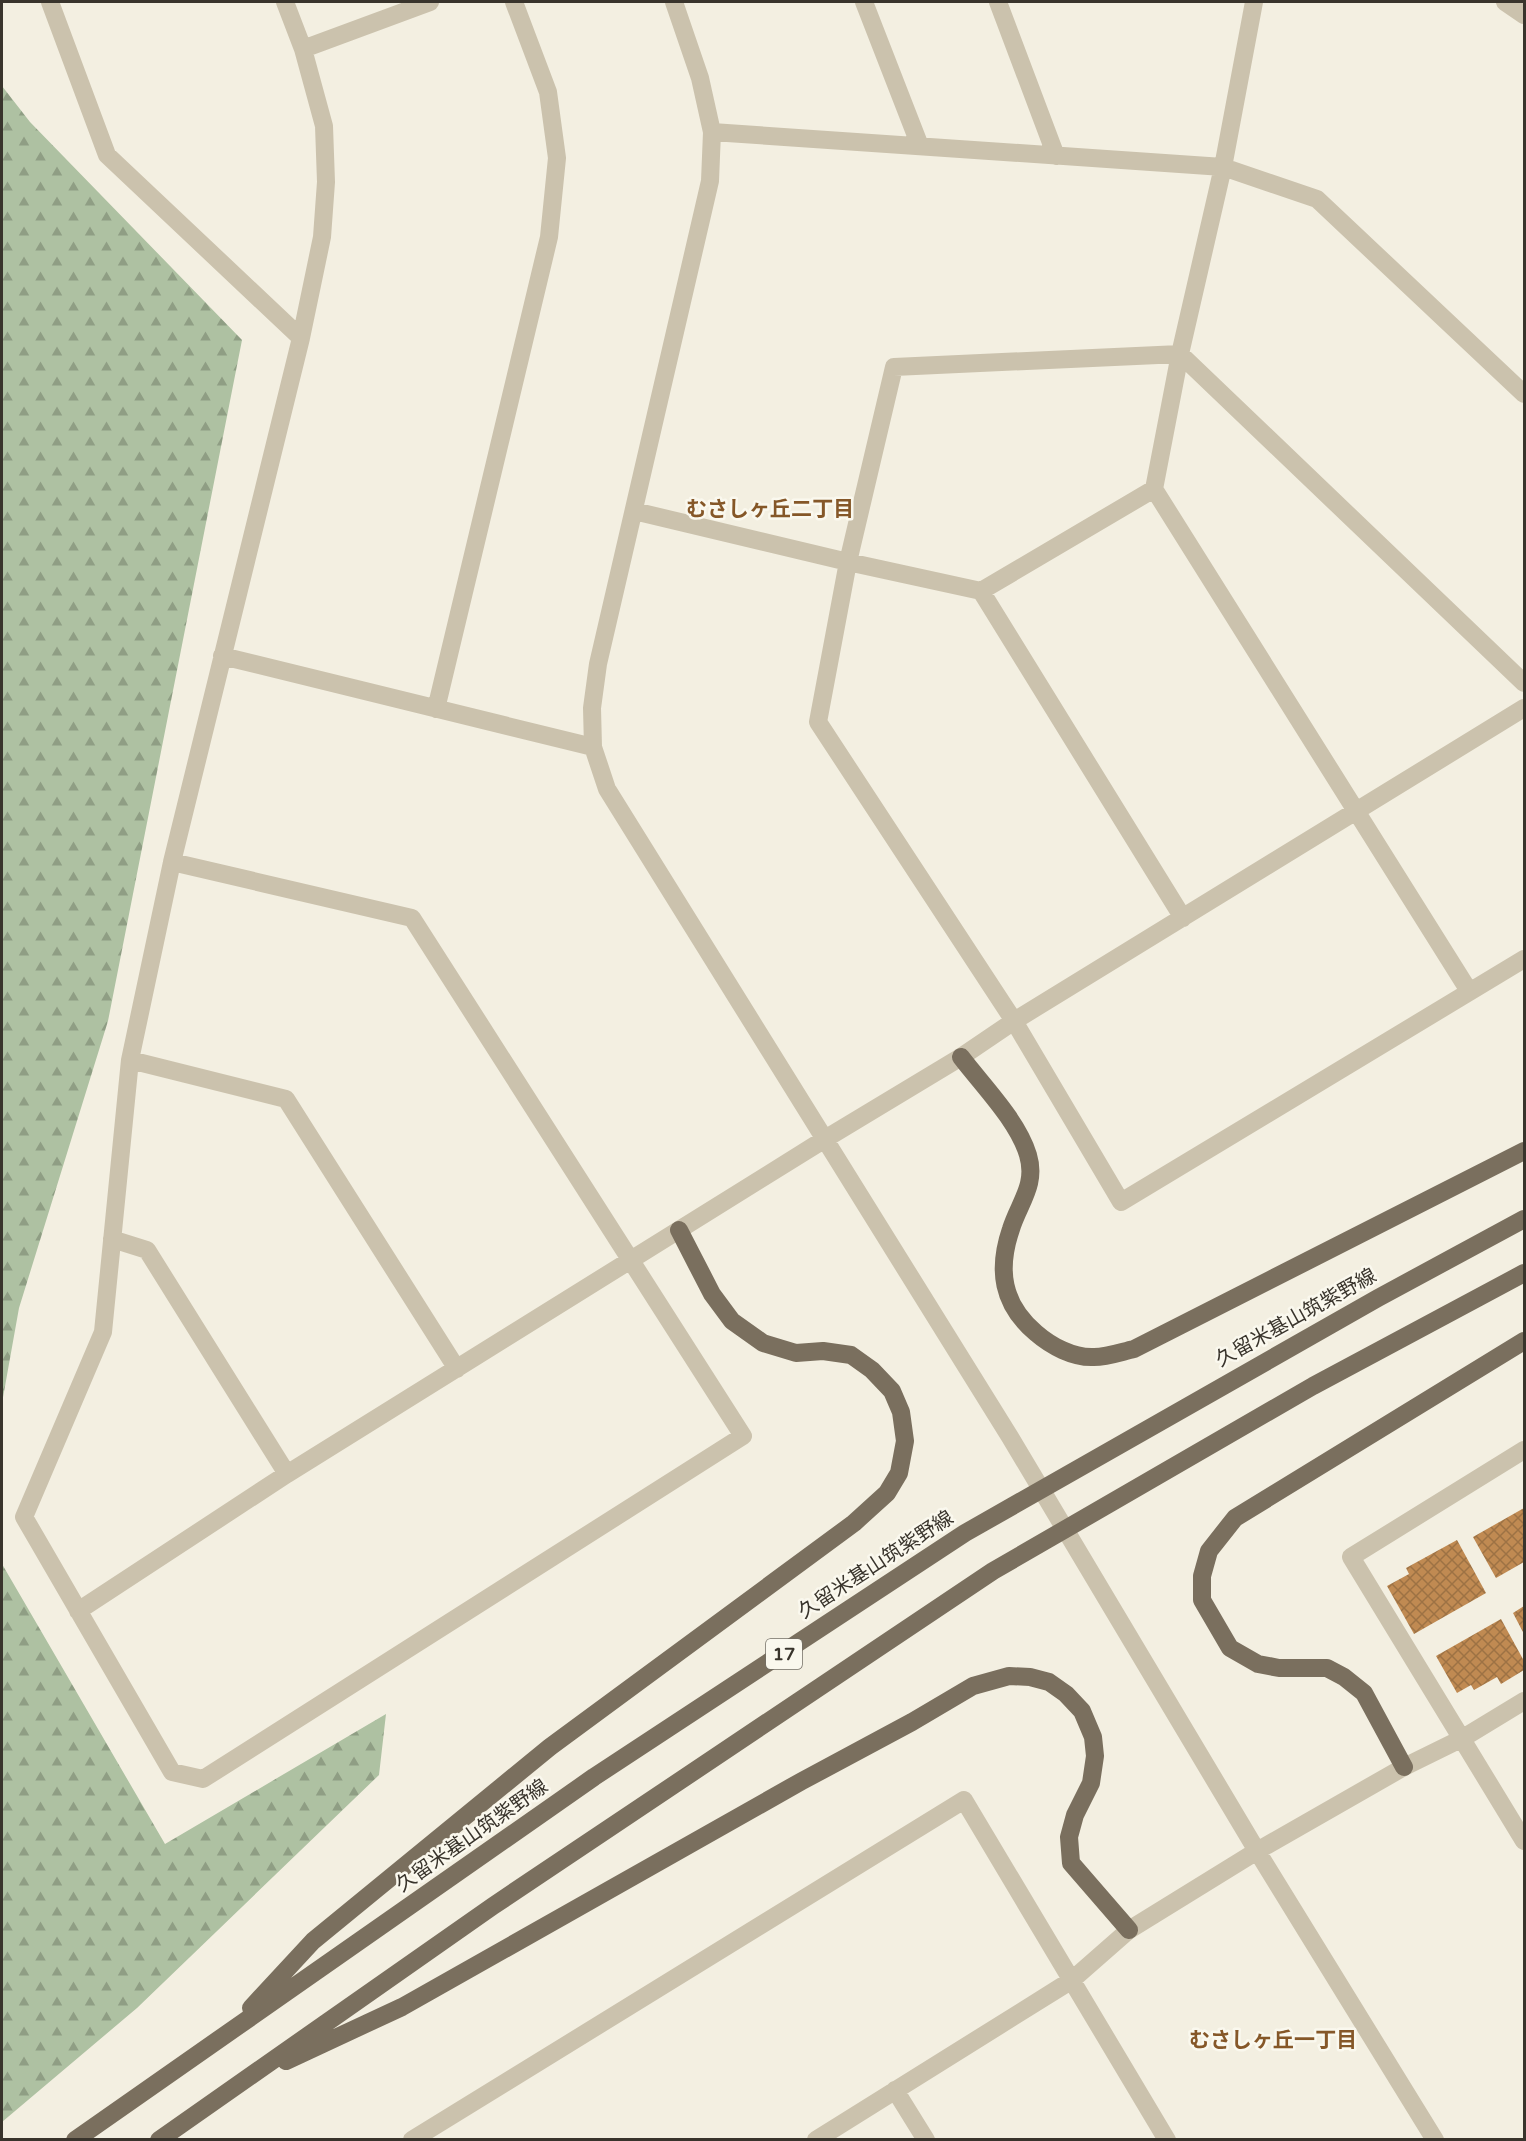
<svg xmlns="http://www.w3.org/2000/svg" width="1526" height="2141" viewBox="0 0 1526 2141" font-family="'Varela Round','Noto Sans JP',sans-serif">
<defs>
<pattern id="forest-firs" width="22" height="20" patternUnits="userSpaceOnUse" patternTransform="scale(1.5)"><rect width="22" height="20" fill="#aec1a2"/><path d="M5 1l3.5 6h-7zM16 11l3.5 6h-7z" fill="#8f9e84"/></pattern>
<pattern id="building-cross-hatch" width="8" height="8" patternUnits="userSpaceOnUse" patternTransform="scale(1.5)"><rect width="8" height="8" fill="#c08a52"/><path d="M0 0l8 8M0 8l8-8" fill="none" stroke="#9d7244"/></pattern>
</defs>
<rect width="100%" height="100%" fill="#f3efe1"/>
<path fill="url(#forest-firs)" d="M2,86L30,122L242,340L108,1021L19,1308L2,1403Z
M2,1564L165,1844L386,1714L379,1775L137,2008L2,2122Z"/>
<path fill="url(#building-cross-hatch)" d="M1524,1508V1562L1496,1578L1473,1537Z
M1457,1540L1486,1593L1414,1634L1387,1586L1409,1574L1406,1568Z
M1524,1606V1634L1513,1613Z
M1501,1619L1524,1661V1670L1501,1684L1497,1677L1474,1690L1471,1685L1457,1693L1436,1656Z"/>
<g fill="none" stroke-linecap="round" stroke-linejoin="round">
<path stroke="#cbc2ad" stroke-width="18" d="M50,2L107,155L301,338
M674,2L700,78L712,132L710,181L598,664L592,708L593,747L607,789L1010,1437L1257,1851L1435,2140
M864,2L920,146
M998,2L1056,156
M1505,2L1524,15
M303,49L430,2
M712,132L1223,167L1317,199L1524,394
M1154,489L1469,991
M634,511L848,562L981,591L1154,489L1180,354L1223,167L1254,2
M981,591L1183,918
M222,656L593,747
M1524,683L1180,354L894,367L848,562L818,722L1014,1021L1121,1202L1524,959
M436,709L549,237L557,158L548,92L514,2
M172,862L412,918L743,1436L203,1779L172,1772L24,1517L103,1332L130,1060L172,862L301,338L322,237L326,182L324,126L303,49L285,2
M130,1060L286,1099L457,1369
M112,1239L147,1250L287,1474
M1524,1450L1351,1557L1524,1841
M78,1611L287,1474L825,1139L961,1057L1014,1021L1524,708
M895,2090L926,2140
M412,2140L964,1800L1167,2140
M816,2140L1072,1980L1129,1930L1257,1851L1404,1767L1463,1738L1524,1701"/>
<path stroke="#7a6f5e" stroke-width="18" d="M961,1057C983,1086 1018,1121 1028,1155C1037,1185 1019,1203 1011,1229C997,1270 1002,1304 1036,1333C1051,1346 1073,1358 1094,1357C1107,1357 1121,1352 1134,1349L1524,1151
M1404,1767L1364,1693L1344,1677L1327,1668H1279L1258,1664L1230,1648L1202,1600V1576L1209,1551L1235,1518L1524,1341
M251,2008L313,1941L550,1747L854,1523L887,1493L899,1473L905,1441L901,1412L892,1391L872,1370L851,1355L823,1351L796,1353L763,1343L732,1321L712,1294L679,1230
M286,2061L402,2007L802,1781L912,1722L973,1686L1009,1676L1030,1677L1049,1682L1066,1694L1082,1711L1093,1737L1095,1756L1091,1783L1075,1815L1069,1837L1071,1863L1129,1930
M75,2140L594,1777L965,1533L1378,1298L1524,1219
M159,2140L493,1906L993,1571L1313,1386L1524,1273"/>
</g>
<g text-anchor="middle" dominant-baseline="central" stroke-width="5" stroke-linejoin="round" paint-order="stroke">
<rect fill="#faf8ee" stroke="#736f66" stroke-width="1.5" x="766" y="1639" width="36" height="30" rx="4.5"/>
<g font-size="18" font-weight="bold" fill="#39342c">
<text x="784" y="1654">17</text>
</g>
<g font-size="20" fill="#39342c" stroke="#faf8ee">
<text transform="translate(1296 1318) rotate(-29)">久留米基山筑紫野線</text>
<text transform="translate(876 1565) rotate(-33)">久留米基山筑紫野線</text>
<text transform="translate(472 1836) rotate(-35)">久留米基山筑紫野線</text>
</g>
<g font-size="21" font-weight="bold" fill="#855728" stroke="#faf8ee">
<text x="770" y="509">むさしヶ丘二丁目</text>
<text x="1273" y="2040">むさしヶ丘一丁目</text>
</g>
</g>
<rect width="1526" height="2141" fill="none" stroke="#39342c" stroke-width="6"/>
</svg>
